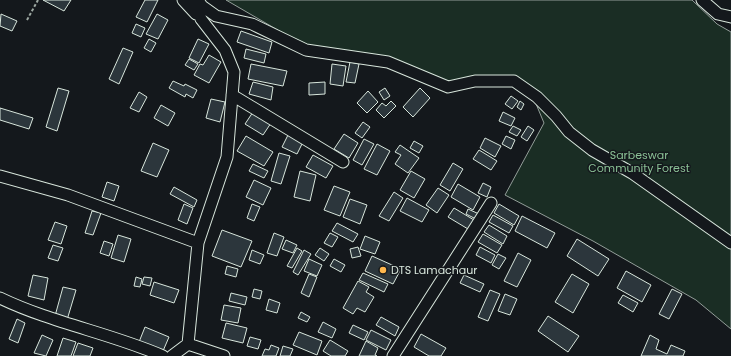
<svg xmlns="http://www.w3.org/2000/svg" width="731" height="356" viewBox="0 0 731 356" font-family="Poppins,sans-serif">
<rect width="100%" height="100%" fill="#14181c"/>
<path fill="#1a2d24" stroke="#939e99" d="M226,0H692L717,24L731,32V329L696,300L593,241L505,195L544,123L534,99L517,78L448,82L313,47L288,36Z"/>
<path fill="#2c363c" stroke="#d8e6dc" d="M43,0H71L64,11Z
M145,0H158L147,22L136,17Z
M1,14L17,21L12,31L0,26Z
M157,14L168,20L158,39L146,34Z
M136,24L145,28L141,37L132,33Z
M241,31L272,42L269,53L237,42Z
M149,39L156,43L151,52L144,48Z
M198,39L209,44L199,63L189,58Z
M123,48L133,52L119,84L109,79Z
M246,49L266,54L264,63L244,58Z
M209,55L221,62L209,83L194,75L200,64L203,65Z
M189,59L198,64L194,70L185,65Z
M350,62L359,64L355,83L346,82Z
M251,64L287,71L283,86L248,79Z
M332,64L346,66L343,86L330,84Z
M173,81L184,86L185,84L197,90L193,98L186,94L185,97L169,88Z
M253,82L273,87L271,100L249,94Z
M325,82V94L309,95V83Z
M58,88L69,91L57,131L46,127Z
M385,88L390,96L384,100L379,92Z
M420,88L430,98L413,117L403,107Z
M368,91L378,102L367,113L357,103Z
M139,92L147,97L139,112L130,108Z
M511,96L518,101L512,109L505,104Z
M211,99L225,102L220,122L206,118Z
M391,101L396,106L384,118L376,110L382,103L386,106Z
M520,101L524,104L521,110L517,107Z
M161,105L175,113L168,126L154,118Z
M0,108L33,118L29,129L0,120Z
M253,112L271,123L263,135L245,124Z
M503,112L515,118L511,126L499,121Z
M363,122L370,127L362,138L355,133Z
M513,126L521,130L517,136L509,132Z
M528,126L534,130L527,141L521,137Z
M344,134L358,143L349,158L334,149Z
M288,135L303,142L297,154L282,147Z
M246,136L273,152L264,166L237,151Z
M506,136L515,140L511,149L502,144Z
M485,138L501,146L495,157L480,148Z
M364,139L374,144L362,165L353,160Z
M414,141L423,146L419,153L410,148Z
M153,143L169,150L157,177L141,171Z
M377,144L390,151L377,175L364,169Z
M400,145L419,158L408,173L395,164L401,155L395,152Z
M479,150L497,161L491,170L473,159Z
M279,153L290,156L281,184L271,181Z
M313,155L333,166L326,178L306,167Z
M453,163L463,169L450,191L440,185Z
M253,164L268,171L264,178L249,171Z
M300,171L316,175L310,201L294,197Z
M411,171L425,179L414,198L400,190Z
M254,180L271,188L263,205L246,197Z
M107,182L119,186L114,201L102,197Z
M483,183L491,187L487,197L478,193Z
M458,184L480,197L473,210L451,197Z
M334,186L350,192L340,216L324,210Z
M174,187L197,200L194,207L170,194Z
M438,188L449,195L437,213L426,205Z
M394,192L403,198L389,221L379,216Z
M407,198L429,210L422,222L400,211Z
M350,199L367,205L360,224L343,217Z
M184,204L193,208L187,224L178,220Z
M252,204L260,207L254,221L247,218Z
M499,204L519,216L514,225L494,213Z
M454,208L474,220L468,229L448,217Z
M468,209L479,214L476,219L466,214Z
M92,211L101,213L93,235L85,233Z
M493,215L513,226L509,233L489,222Z
M522,216L555,233L547,248L515,231Z
M55,222L67,226L61,244L48,240Z
M337,223L358,234L353,242L332,231Z
M489,225L507,236L503,244L484,232Z
M222,230L252,241L241,267L212,256Z
M274,233L284,237L277,256L267,253Z
M330,233L338,237L332,247L324,243Z
M483,234L502,245L497,253L478,242Z
M118,235L131,239L124,262L111,258Z
M365,236L380,242L375,254L360,249Z
M577,239L609,259L598,276L567,256Z
M286,240L297,245L293,253L282,249Z
M104,241L113,244L109,256L100,253Z
M53,245L63,248L58,261L48,258Z
M358,247L361,256L352,258L350,249Z
M480,247L495,255L491,263L476,255Z
M297,248L302,251L292,268L287,266Z
M320,248L329,254L324,261L315,255Z
M252,250L264,255L260,264L249,260Z
M304,250L311,254L298,275L293,272Z
M518,253L531,260L517,287L504,281Z
M498,254L506,258L499,269L492,265Z
M372,256L401,269L393,284L365,271Z
M309,259L322,265L317,276L304,271Z
M334,259L345,265L341,272L330,266Z
M227,266L238,269L236,277L225,274Z
M626,271L651,285L642,302L617,288Z
M363,273L388,284L384,292L359,280Z
M309,274L317,277L309,297L301,293Z
M572,274L589,284L573,313L555,302Z
M33,275L48,278L44,300L28,296Z
M464,275L484,284L480,292L460,283Z
M136,277L142,279L140,287L134,286Z
M144,277L152,278L150,286L142,284Z
M358,281L369,287L366,292L374,297L365,312L357,308L353,314L343,308Z
M154,282L179,290L174,303L150,295Z
M63,287L76,290L67,320L55,316Z
M254,289L262,291L260,299L252,297Z
M672,289L682,294L669,319L659,314Z
M490,290L500,294L488,321L478,317Z
M231,293L247,297L245,305L229,301Z
M505,294L517,299L510,315L498,311Z
M623,295L638,303L633,312L618,303Z
M269,299L280,303L277,313L266,310Z
M224,305L241,308L238,323L221,320Z
M301,312L310,317L307,322L298,318Z
M548,316L579,336L568,352L538,331Z
M381,317L399,327L395,336L376,325Z
M17,319L25,323L18,343L9,339Z
M323,322L336,329L332,338L318,332Z
M226,323L247,328L243,343L222,338Z
M353,325L368,332L364,340L349,333Z
M145,327L169,337L163,351L139,342Z
M371,330L391,340L386,350L366,340Z
M299,332L322,341L317,355L293,345Z
M421,334L446,348L441,356H429L414,347Z
M42,335L53,340L46,356L34,353Z
M650,335L659,340L656,349L667,354L671,345L685,351L683,356H641Z
M250,337L261,340L258,349L247,346Z
M63,338L76,342L71,356H57Z
M330,340L348,351L345,356H331L323,351Z
M366,341L378,348L375,355L377,356H359Z
M78,343L93,348L90,356H73Z
M271,345L279,348L276,356H262L265,349L269,350Z
M283,346L293,349L290,356H280Z"/>
<g fill="none" stroke-linecap="round" stroke-linejoin="round">
<g stroke="#d8e6dc" stroke-width="13">
<path id="street" d="M183,0L196,14
M198,0L202,6L216,16L252,24L306,50L388,62L448,87L475,81H514L537,97L556,116L569,132L592,150L632,173L731,243
M702,0L718,14L731,17
M232,95L343,162
M0,176L68,195L198,243
M0,298C52,323 110,333 163,356
M188,344L224,356
M172,356L188,344L198,243L227,157L234,72L225,50L201,19L194,1
M393,356L491,203"/>
</g>
<path stroke="#9da8a2" stroke-width="2" stroke-dasharray="3 2" stroke-linecap="butt" d="M27,20L38,0"/>
<use href="#street" stroke="#14181c" stroke-width="11"/>
</g>
<circle fill="#ffb74d" stroke="#14181c" stroke-width="1.5" cx="383" cy="270" r="4"/>
<g text-anchor="middle" dominant-baseline="central" stroke-width="3" stroke-linejoin="round" paint-order="stroke">
<g font-size="11" fill="#8ac095" stroke="#14181c">
<text x="639" y="155">Sarbeswar<tspan x="639" dy="13">Community Forest</tspan></text>
</g>
<g font-size="11" fill="#d8e6dc" stroke="#14181c" text-anchor="start">
<text x="391" y="270">DTS Lamachaur</text>
</g>
</g>
</svg>
